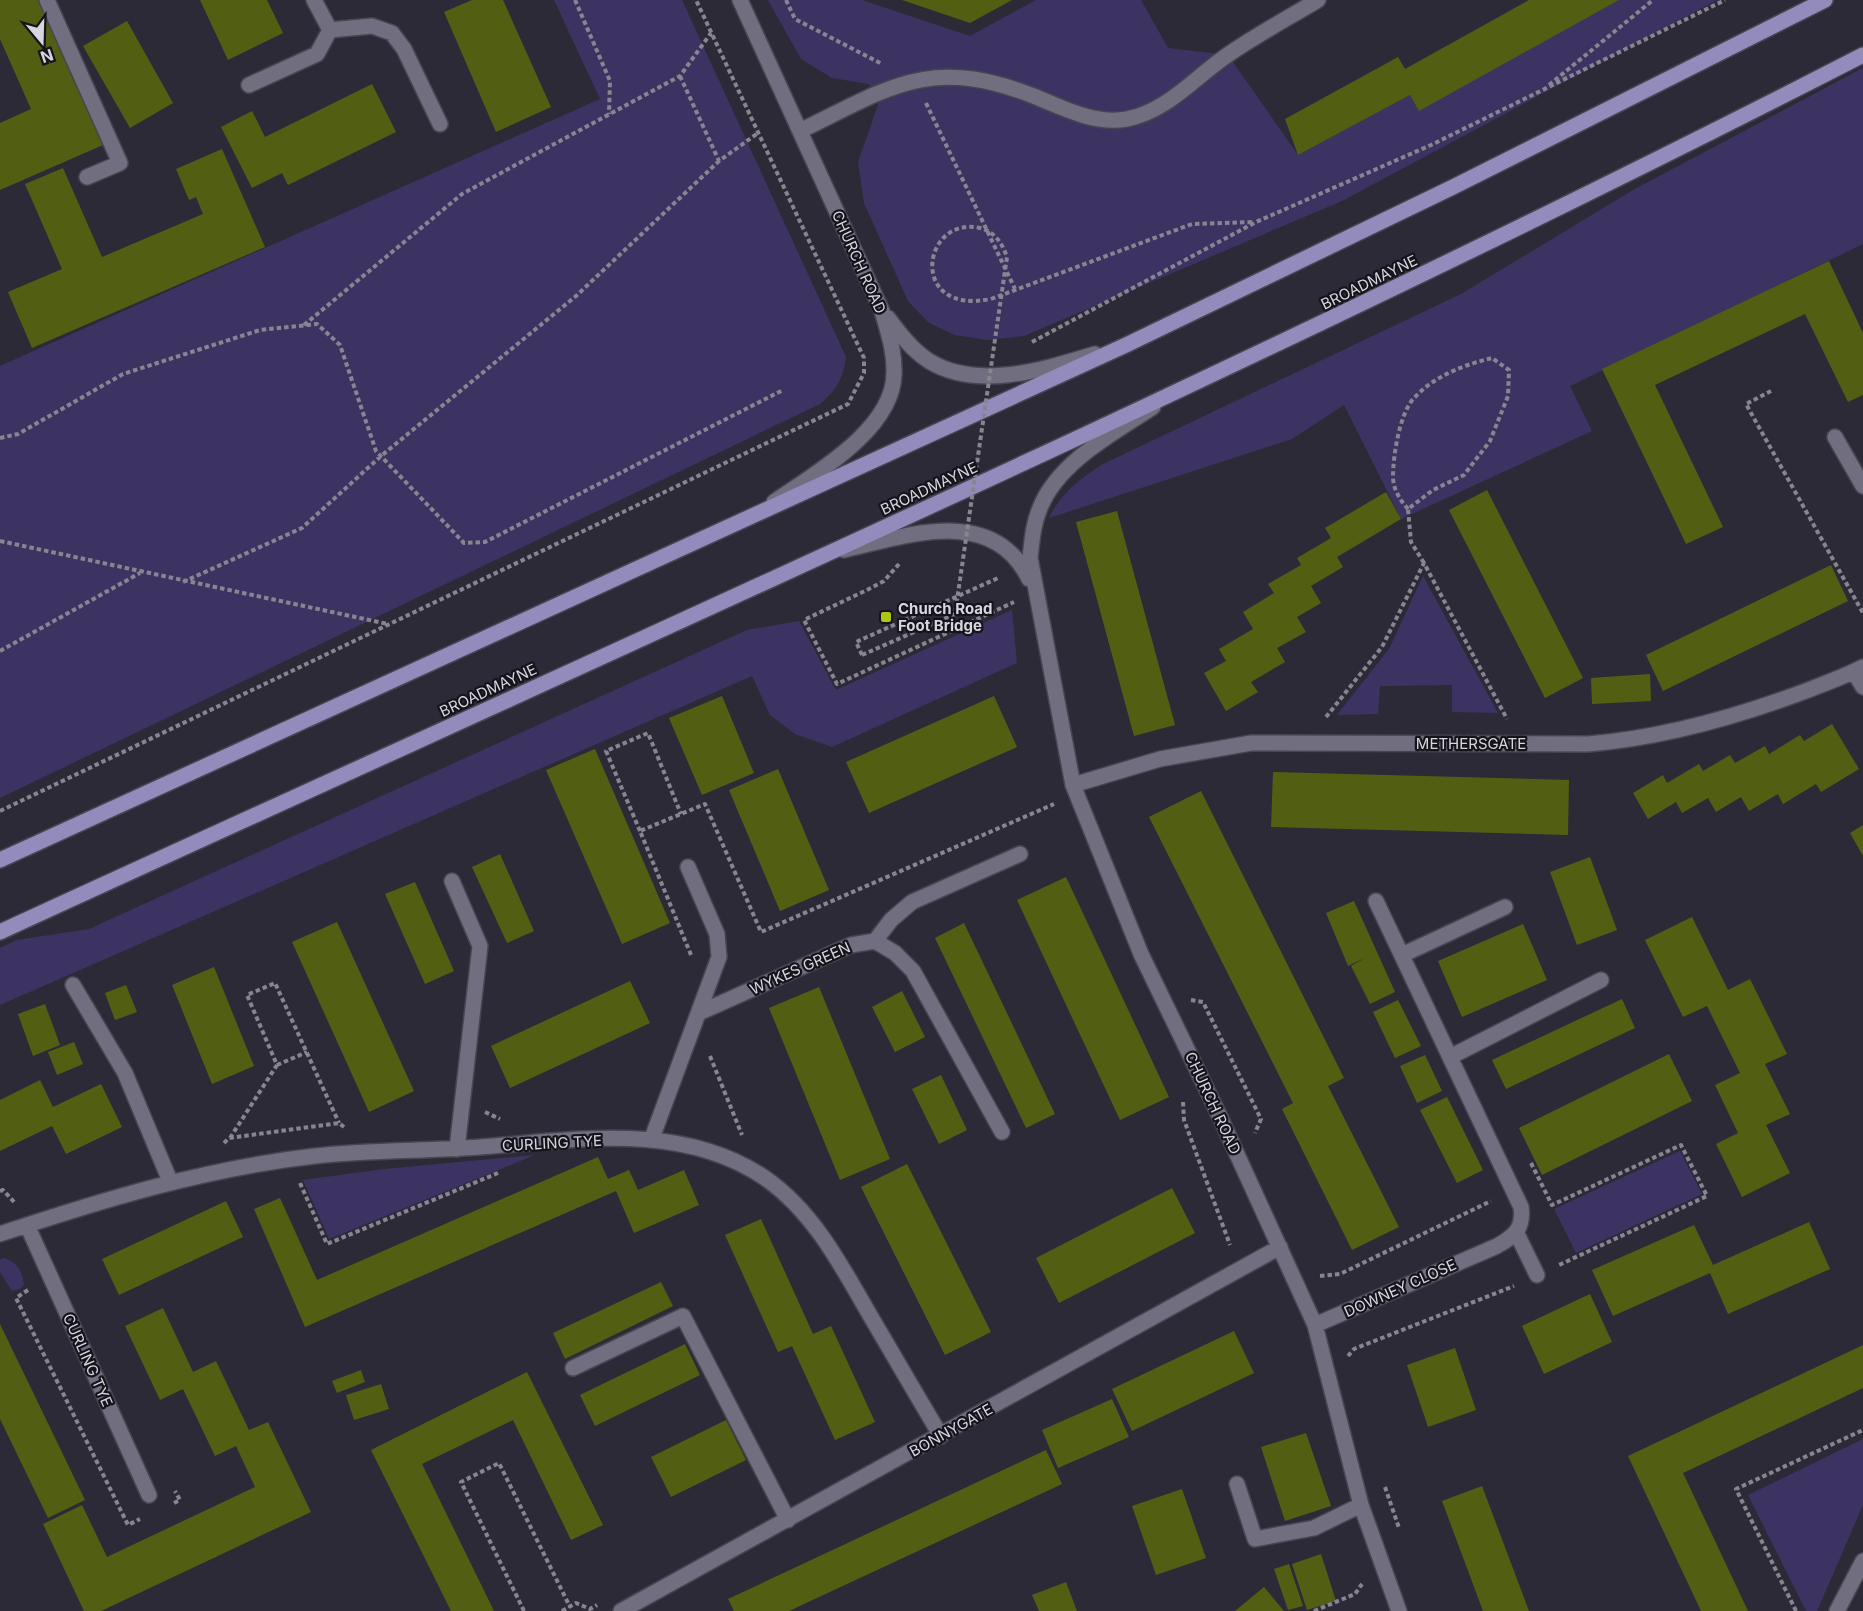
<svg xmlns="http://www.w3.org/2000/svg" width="1863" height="1611" viewBox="0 0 1863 1611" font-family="Inter,sans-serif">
<rect width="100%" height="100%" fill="#2d2a38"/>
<path fill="#3d3362" d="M554,0H682L846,357C843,378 837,390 820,404L0,798V366L600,99Z
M768,0H862L970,36L1036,0H1141L1168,48L1228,55L1298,155L1410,95L1419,110L1619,0H1717L1342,201L1024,336L987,340L955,335L929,323L908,301L864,203L858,162L878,105L869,84L832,78L801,59Z
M1863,68V244L1570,386L1592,431L1401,519L1344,405L1292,439L1049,518C1061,493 1079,480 1101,465L1461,294L1633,190Z
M1423,576L1498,713L1452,712V685L1380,686L1378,714L1337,715L1389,649Z
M1012,610L1017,663L832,747L795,734L770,715L752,676L0,1005V948L17,940L89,929L747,630L799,621L836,690Z
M1680,1151L1702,1194L1576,1253L1554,1209Z
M535,1155L329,1239L303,1180L384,1169Z
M4,1258C18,1263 22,1271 24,1285L20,1289L12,1291L0,1272V1259Z
M1863,1439V1505L1817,1611H1806L1748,1495Z"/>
<path fill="#525f13" d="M0,0H38L103,145L0,190V123L31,109L0,39Z
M200,0H267L283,33L228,60Z
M472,0H503L551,107L496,132L444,12Z
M902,0H1012L970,23Z
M1529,0H1619L1419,111L1410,95L1298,155L1285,119L1398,57L1405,69Z
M127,21L173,103L130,128L83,46Z
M372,84L396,132L288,185L282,173L252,188L221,127L252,111L265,137Z
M222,149L265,247L32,348L8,292L62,269L25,184L63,168L102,257L203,214L196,197L189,200L176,169Z
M1829,261L1863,333V395L1848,402L1805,314L1655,385L1723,527L1686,544L1602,369Z
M1487,490L1583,678L1545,698L1449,510Z
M1386,492L1401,519L1337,557L1343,567L1311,586L1321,603L1297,617L1306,632L1277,648L1285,662L1251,682L1258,692L1226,711L1204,673L1226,661L1219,649L1253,629L1243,612L1274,593L1268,584L1301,565L1297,558L1331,538L1325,528Z
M1117,511L1175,725L1134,736L1076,522Z
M1831,565L1848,601L1663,691L1646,655Z
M1650,674L1651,701L1592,704L1591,678Z
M722,696L754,773L702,795L669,718Z
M994,696L1017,747L869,813L846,762Z
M1832,724L1859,769L1821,792L1816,784L1783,804L1778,794L1749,811L1741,797L1716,812L1708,798L1682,813L1676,802L1648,819L1633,793L1663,775L1667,783L1699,764L1703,771L1730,755L1735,763L1765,746L1769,754L1800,735L1804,741Z
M595,749L670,923L622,944L546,770Z
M778,769L829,890L780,911L729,790Z
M1273,772L1569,780L1568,835L1271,827Z
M1201,791L1344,1078L1328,1086L1399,1227L1352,1250L1282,1109L1293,1103L1149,817Z
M1863,825V856L1850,833Z
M500,854L534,931L507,943L472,867Z
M1590,857L1617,930L1577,945L1550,872Z
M1066,877L1169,1097L1120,1120L1017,900Z
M415,882L454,971L425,984L385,894Z
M1354,901L1395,992L1370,1004L1351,966L1365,958L1348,966L1326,913Z
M1692,917L1728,990L1750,979L1787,1054L1765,1064L1790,1114L1766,1125L1790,1173L1742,1197L1716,1144L1738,1133L1715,1085L1740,1073L1707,1006L1683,1017L1645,940Z
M337,922L414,1091L369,1112L292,942Z
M964,923L1055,1114L1026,1128L935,938Z
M1523,924L1547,980L1462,1017L1438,961Z
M214,967L254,1066L212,1084L172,985Z
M630,981L650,1023L510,1088L491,1046Z
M126,985L137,1012L115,1020L105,993Z
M819,987L890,1159L840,1180L769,1008Z
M902,991L925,1037L895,1052L872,1007Z
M1622,999L1635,1028L1506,1089L1492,1060Z
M1398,1000L1421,1046L1395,1058L1373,1012Z
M45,1004L60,1045L33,1056L18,1014Z
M74,1042L83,1064L57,1075L48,1052Z
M1669,1054L1692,1101L1542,1175L1519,1128Z
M1425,1055L1442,1091L1417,1103L1400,1066Z
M941,1075L967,1130L939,1144L912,1089Z
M40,1080L53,1107L101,1084L122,1127L66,1154L52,1126L0,1151V1100Z
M1447,1097L1483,1170L1457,1183L1420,1110Z
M598,1157L608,1179L629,1170L638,1190L684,1170L699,1205L634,1233L616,1191L305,1327L254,1209L280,1198L317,1280Z
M907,1164L991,1332L945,1355L861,1187Z
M1172,1188L1195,1233L1059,1303L1036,1258Z
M226,1201L243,1237L119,1295L102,1259Z
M761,1219L813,1334L831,1326L875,1422L835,1440L792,1346L778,1352L725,1235Z
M1809,1222L1830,1269L1728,1314L1710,1273L1613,1316L1592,1270L1694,1225L1713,1265Z
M661,1282L673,1306L565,1359L553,1333Z
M1590,1294L1612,1342L1544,1374L1522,1326Z
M163,1308L193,1372L216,1361L249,1430L268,1422L311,1512L101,1611H84L43,1524L82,1505L107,1557L255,1487L236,1446L215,1456L183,1389L160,1400L125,1326Z
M0,1324L85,1500L48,1518L0,1419Z
M1234,1331L1254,1373L1132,1431L1112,1389Z
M685,1344L700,1375L595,1426L580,1395Z
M1863,1345V1388L1683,1473L1748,1611H1701L1628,1456Z
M1455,1348L1476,1410L1428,1427L1407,1365Z
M361,1370L365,1382L337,1393L332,1381Z
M527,1372L603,1525L571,1540L513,1420L422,1464L494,1611H451L371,1450Z
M381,1384L389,1409L354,1420L346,1395Z
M1112,1399L1129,1437L1058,1468L1042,1430Z
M726,1420L746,1460L671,1497L651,1457Z
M1306,1433L1331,1506L1285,1521L1261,1447Z
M1046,1450L1062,1484L789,1611H734L728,1599Z
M1482,1486L1529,1611H1483L1442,1501Z
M1182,1489L1206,1558L1156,1575L1132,1506Z
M1321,1554L1336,1601L1307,1610L1292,1564Z
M1289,1564L1303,1606L1288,1610L1274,1569Z
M1066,1582L1077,1611H1039L1032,1595Z
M1264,1587L1284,1611H1235Z"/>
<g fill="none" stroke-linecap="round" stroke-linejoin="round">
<g stroke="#474551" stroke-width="18">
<path id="minor" d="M47,0L120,163L87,177
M314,0L330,30L372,26L392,33L404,49L440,124
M740,0L882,311C888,332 895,352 894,374C893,430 814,474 774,502
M249,85L317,54L330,30
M800,131C890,87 930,56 1031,95C1062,107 1093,125 1127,119C1168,111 1196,76 1229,54C1258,34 1288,18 1318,0
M888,318C900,334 912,350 929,361C978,391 1045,369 1095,354
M1153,407C1114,433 1058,462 1040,508C1033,524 1032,541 1030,558L1073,785L1141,954L1220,1117L1315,1325L1361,1505L1399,1611
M1835,437L1863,486
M844,550C906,536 993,504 1029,579
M1854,672L1863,687
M1073,785L1160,759L1251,743L1588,744C1662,738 1733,718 1803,692C1823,684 1844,677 1863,667
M452,881L480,946L457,1149
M875,941L895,953L913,971L1002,1132
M1402,955L1505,907
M73,985L125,1073L170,1181
M701,1012L851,945L875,941L891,920L912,902L1020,854
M1450,1057L1601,980
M652,1138L719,957L717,934L688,867
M27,1225L149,1495
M0,1234C102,1200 207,1168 315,1156C370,1150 426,1151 480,1147C575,1140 681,1121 765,1178C814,1212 842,1267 871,1317C894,1356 917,1396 941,1436
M1517,1234L1537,1275
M1315,1325L1497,1246C1515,1236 1524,1228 1521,1207L1376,901
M573,1368L683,1316L788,1520
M1237,1484L1255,1539L1314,1528L1361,1505
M621,1611L1280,1247
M1837,1611L1863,1561"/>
</g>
<g stroke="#474551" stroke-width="18">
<path id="major" d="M0,860L1126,345L1453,187L1825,0
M0,932C624,645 1252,369 1863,55"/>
</g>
<path stroke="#888591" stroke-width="4" stroke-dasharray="4.5 3" stroke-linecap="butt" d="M575,0L610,81L609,114
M786,0L795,19L882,64
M680,76L719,161L758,133
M1549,85L1653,0
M926,103L1015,289
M991,299L1192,224L1253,222
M304,325L462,194L680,76L711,33
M1032,342L1256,222L1431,145L1725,0
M1771,391L1746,404L1863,613
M0,438L18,434L123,374L260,330L317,324L340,345L376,451L464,543L485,542L783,390
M1408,509C1400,500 1393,489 1393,476C1393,456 1400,411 1415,397C1436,375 1464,365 1492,358L1509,370L1508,396L1490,441L1464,475L1433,490L1408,509L1411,542L1424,563
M0,541L388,624
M899,564L884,581L871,588L804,620L837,684L1014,602
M183,582L302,528L381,456L576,296L719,161
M0,651L140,573
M862,655L856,642L998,578
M1326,717L1382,647L1424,563L1507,719
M0,811L848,404L864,373V358L696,0
M640,831L606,751L648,733L681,814
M691,955L640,831L705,804L761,932L1054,804
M1191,1000L1203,1002L1261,1119L1255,1133
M710,1056L742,1135
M277,1065L307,1052
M1183,1102L1184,1120L1230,1245
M485,1112L500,1119
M230,1138L277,1065L247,995L275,983L339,1123
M224,1143L229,1138L339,1123L344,1127
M1531,1163L1552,1205L1681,1145L1707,1196L1559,1265
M300,1183L327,1244L498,1173
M0,1191L3,1190L14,1202
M1320,1276L1340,1274L1491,1201
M28,1290L16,1298L128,1525L140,1519
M1348,1356L1354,1349L1514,1286
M1385,1487L1399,1528
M174,1503L180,1500L175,1491
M524,1611L461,1482L499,1463L570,1607
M562,1611L576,1603L590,1609L597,1605
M1314,1611L1355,1594L1362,1584
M1796,1611L1736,1489L1863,1430"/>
<use href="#minor" stroke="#716e7f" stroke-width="15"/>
<use href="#major" stroke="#948bbd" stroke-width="15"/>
<path stroke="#888591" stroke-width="4" stroke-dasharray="4.5 3" stroke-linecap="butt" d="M862,655L955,614L1007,257C1002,243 995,232 980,228C922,215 907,316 991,299"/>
</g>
<rect fill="#adc60f" stroke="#15141a" stroke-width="2" x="880" y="611" width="12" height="12" rx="3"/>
<g text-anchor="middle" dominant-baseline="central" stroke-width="4.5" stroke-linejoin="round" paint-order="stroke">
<g font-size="15" fill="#d7d5df" stroke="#15141a">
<text transform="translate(859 262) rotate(66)">CHURCH ROAD</text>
<text transform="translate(1369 282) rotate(-26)">BROADMAYNE</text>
<text transform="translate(929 488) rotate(-25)">BROADMAYNE</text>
<text transform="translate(488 690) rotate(-25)">BROADMAYNE</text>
<text x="1471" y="743">METHERSGATE</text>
<text transform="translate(800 968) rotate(-24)">WYKES GREEN</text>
<text transform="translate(1213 1103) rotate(65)">CHURCH ROAD</text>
<text transform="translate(552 1143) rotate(-3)">CURLING TYE</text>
<text transform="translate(1400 1288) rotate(-24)">DOWNEY CLOSE</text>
<text transform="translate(88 1360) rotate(66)">CURLING TYE</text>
<text transform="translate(951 1430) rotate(-29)">BONNYGATE</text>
</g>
<g font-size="15" font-weight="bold" fill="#d7d5df" stroke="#15141a" text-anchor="start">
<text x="898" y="608">Church Road<tspan x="898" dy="17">Foot Bridge</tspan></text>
</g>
</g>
<g transform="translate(42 42) rotate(161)" stroke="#15141a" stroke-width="4.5" paint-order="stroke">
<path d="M0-4.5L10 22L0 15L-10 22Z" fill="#d7d5df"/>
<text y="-9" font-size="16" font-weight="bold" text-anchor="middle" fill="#d7d5df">N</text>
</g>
</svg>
